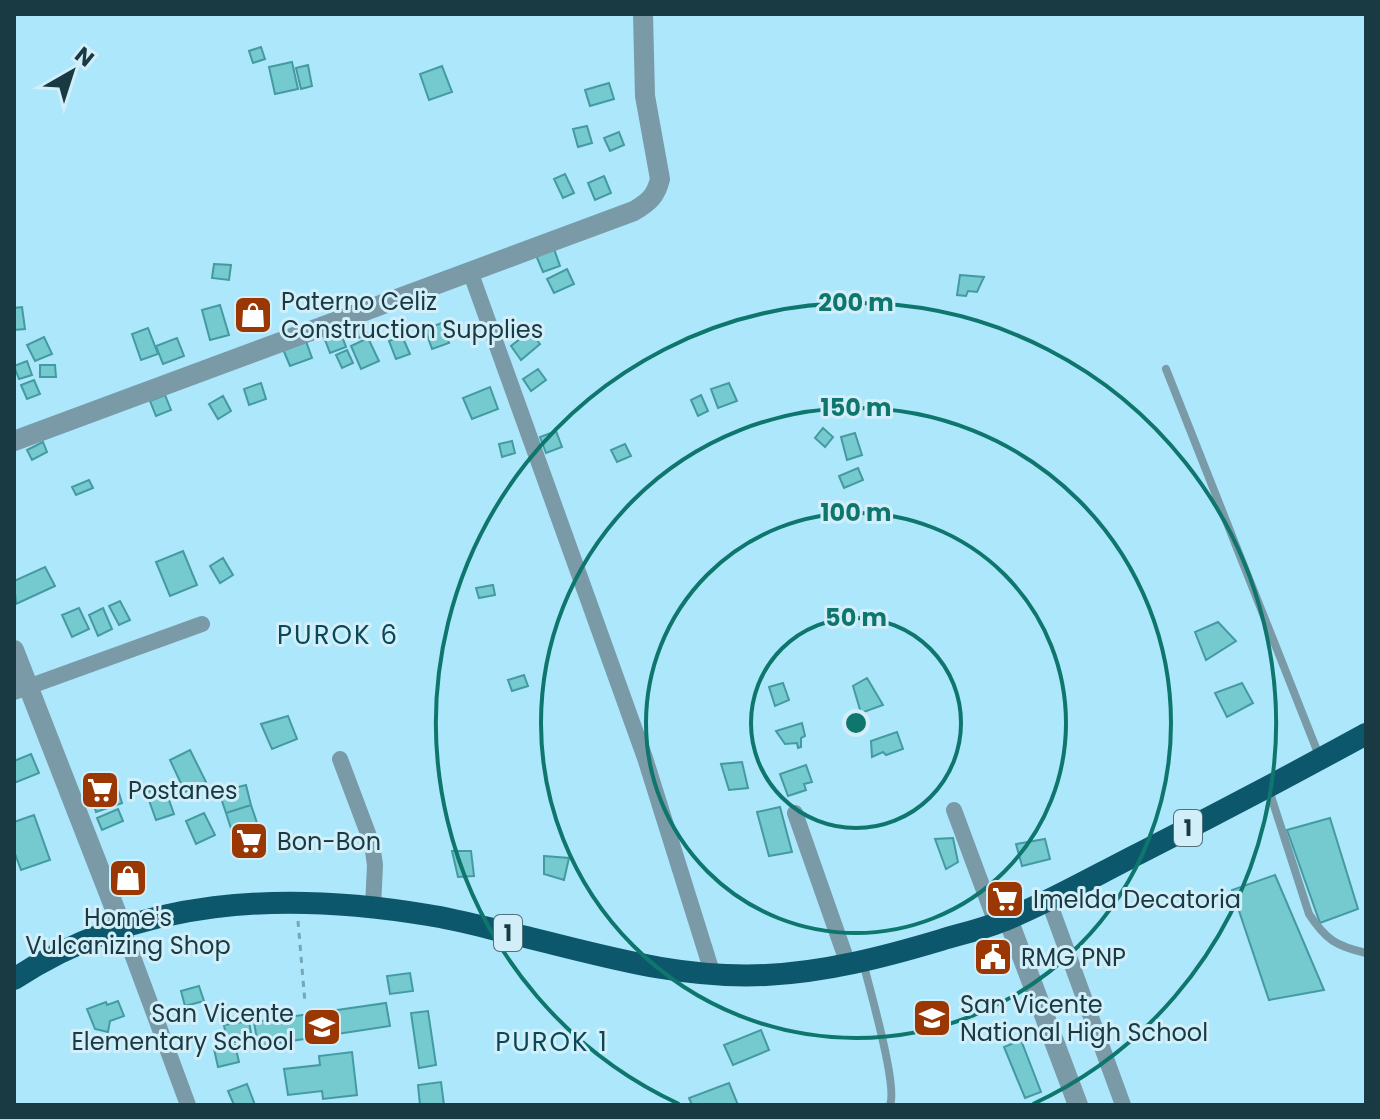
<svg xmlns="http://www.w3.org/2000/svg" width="1380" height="1119" viewBox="0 0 1380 1119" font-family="Poppins,sans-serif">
<rect width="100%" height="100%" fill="#ace7fb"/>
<path fill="#75cad0" stroke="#449aa0" stroke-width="2" d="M261,47L265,59L253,63L249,51Z
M292,62L298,89L275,94L269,67Z
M308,65L312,86L301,89L296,68Z
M442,66L452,92L429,100L420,74Z
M609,83L614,99L590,106L585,90Z
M587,126L592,143L578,147L573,129Z
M619,132L624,145L610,151L604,138Z
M565,174L574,193L563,198L554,179Z
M604,176L611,193L595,200L588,183Z
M553,246L560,266L543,272L535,253Z
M214,264L231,265L229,280L212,278Z
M567,269L574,284L554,293L547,279Z
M960,275L984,277L977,292L968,291L966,296L957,295Z
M220,305L229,335L210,340L202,310Z
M22,307L25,329L14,330V308Z
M361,321L367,334L354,340L348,327Z
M442,323L449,343L432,349L425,329Z
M148,328L158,354L141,360L132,334Z
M340,331L346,347L330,353L324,337Z
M530,331L540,344L521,360L511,346Z
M303,333L312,358L290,366L280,342Z
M402,336L410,354L396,359L389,341Z
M44,337L52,354L35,361L27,345Z
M177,338L184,356L163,364L156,346Z
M368,338L379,361L361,369L351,346Z
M347,350L353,363L342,368L336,355Z
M27,361L32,375L19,379L14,366Z
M40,365H55L56,377H40Z
M538,369L546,380L531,391L523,379Z
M34,380L40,394L27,399L21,385Z
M261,383L266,399L249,405L244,389Z
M729,383L737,401L718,408L711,389Z
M490,387L498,409L472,419L463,398Z
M165,395L171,410L156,416L150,401Z
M701,395L708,411L698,416L691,400Z
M223,396L231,411L218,419L209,404Z
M823,428L833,437L825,447L815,438Z
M556,431L562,447L546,453L540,437Z
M855,433L862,455L847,460L841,437Z
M512,441L515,453L502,457L499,444Z
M43,442L47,452L32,460L27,450Z
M625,444L631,456L617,462L611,450Z
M858,468L863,480L844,488L839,476Z
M89,480L93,488L76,495L72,487Z
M183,551L197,585L170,596L156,562Z
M223,558L233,575L220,583L210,566Z
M45,567L55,586L16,604L14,581Z
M493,585L495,595L479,598L476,588Z
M120,601L130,620L119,625L109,606Z
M79,608L89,629L72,637L62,615Z
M103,608L112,629L98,636L89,615Z
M1218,622L1236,641L1206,660L1195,632Z
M524,675L528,686L512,691L508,680Z
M867,678L883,705L861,713L853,686Z
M783,683L789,700L775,706L769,687Z
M1242,683L1253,703L1227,717L1215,693Z
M288,716L297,739L272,749L261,724Z
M802,723L805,736L801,738V747L798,748L797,743L785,744L776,731Z
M897,732L903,749L886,755L883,752L872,757L871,741Z
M190,750L206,782L185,792L170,760Z
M31,754L39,773L14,783V761Z
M742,762L748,788L729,790L721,764Z
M806,765L812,782L804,784L806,790L788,796L780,774Z
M115,780L122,803L96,812L89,789Z
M246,785L251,805L226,813L219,792Z
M164,786L174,814L156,820L146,792Z
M251,805L262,838L237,847L226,813Z
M780,807L792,852L769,856L757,812Z
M118,809L123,821L102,830L97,818Z
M204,813L215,835L196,844L186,821Z
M34,815L50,860L21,870L14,851V822Z
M1330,818L1358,909L1320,923L1287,830Z
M262,838L266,850L240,858L237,847Z
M953,838L958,862L946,869L935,839Z
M1045,839L1050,859L1022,866L1016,844Z
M452,851H471L474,876L458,877Z
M544,856L569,858L564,880L544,874Z
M1275,875L1324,990L1269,1000L1232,890Z
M410,973L413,991L390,994L387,976Z
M199,986L204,1001L185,1006L181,991Z
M118,1001L124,1016L110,1021L108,1032L95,1029L87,1009L106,1002L107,1005Z
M386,1003L390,1026L258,1046L254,1022Z
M428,1011L436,1065L419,1068L411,1013Z
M249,1021L252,1039L227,1043L224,1025Z
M761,1030L769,1050L733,1065L724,1045Z
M1021,1040L1041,1092L1025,1098L1004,1047Z
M235,1045L239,1062L218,1067L214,1049Z
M352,1052L357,1095L323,1099L322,1091L288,1095L284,1069L320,1065L319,1056Z
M441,1082L444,1105H420L418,1085Z
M729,1083L738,1105H692L689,1098Z
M247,1084L255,1105H234L228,1091Z"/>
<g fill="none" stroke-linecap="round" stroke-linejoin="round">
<path stroke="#76a7b7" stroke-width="3" stroke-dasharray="6 6" stroke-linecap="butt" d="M298,921L305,1003"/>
<path stroke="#799aa6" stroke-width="8" d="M1166,369L1320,758
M1269,790L1309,914C1326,940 1336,946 1366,953
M863,962C869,987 898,1086 890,1105"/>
<path stroke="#799aa6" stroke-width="16" d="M470,271L645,758L713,975
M14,692L202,624
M340,759L372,844L375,865L373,907
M954,810L996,923
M795,813L848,964
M1048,899L1123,1105
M122,927L188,1105"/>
<path stroke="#799aa6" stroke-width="20" d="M14,441L634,211C649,202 656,196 660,179L645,96L643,14
M14,650L122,927
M1008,919L1078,1105"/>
<path stroke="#0c576b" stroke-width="22" d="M14,979C139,897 284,891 428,915C461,920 494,930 526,937C608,957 681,979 766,975C826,972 884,957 941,940C964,933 988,928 1010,918C1055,899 1100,873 1144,851C1219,813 1293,774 1366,734"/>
</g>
<g fill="none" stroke="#0f766e" stroke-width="4">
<circle cx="856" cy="723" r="105"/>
<circle cx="856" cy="723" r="210"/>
<circle cx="856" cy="723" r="315"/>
<path d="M679 1104A420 420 0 1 1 1033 1104"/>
</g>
<defs>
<g id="shop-square" transform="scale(2)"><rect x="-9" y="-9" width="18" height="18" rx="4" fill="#9b3703" stroke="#d2eff9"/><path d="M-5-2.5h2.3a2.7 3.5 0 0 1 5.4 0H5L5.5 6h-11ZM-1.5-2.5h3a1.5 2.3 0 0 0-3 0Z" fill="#fff"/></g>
<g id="supermarket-square" transform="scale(2)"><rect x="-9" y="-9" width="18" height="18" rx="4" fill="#9b3703" stroke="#d2eff9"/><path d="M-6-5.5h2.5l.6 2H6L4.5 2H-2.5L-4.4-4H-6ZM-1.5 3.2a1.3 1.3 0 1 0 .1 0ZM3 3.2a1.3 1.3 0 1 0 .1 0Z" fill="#fff"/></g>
<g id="civic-square" transform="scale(2)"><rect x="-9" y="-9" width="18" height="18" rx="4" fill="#9b3703" stroke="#d2eff9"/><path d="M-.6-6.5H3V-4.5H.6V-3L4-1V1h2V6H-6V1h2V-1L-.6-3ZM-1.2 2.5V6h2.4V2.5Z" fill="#fff"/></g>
<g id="school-square" transform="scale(2)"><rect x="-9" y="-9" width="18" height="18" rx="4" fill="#9b3703" stroke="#d2eff9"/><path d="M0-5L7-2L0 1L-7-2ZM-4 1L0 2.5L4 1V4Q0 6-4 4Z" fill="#fff"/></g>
</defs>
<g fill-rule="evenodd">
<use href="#shop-square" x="253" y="315"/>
<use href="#supermarket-square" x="100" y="790"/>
<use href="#supermarket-square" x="249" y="841"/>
<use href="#shop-square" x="128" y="878"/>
<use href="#supermarket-square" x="1005" y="899"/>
<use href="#civic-square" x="993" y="957"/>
<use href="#school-square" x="932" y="1018"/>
<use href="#school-square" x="322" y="1027"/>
</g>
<g text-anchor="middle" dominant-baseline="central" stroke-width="6" stroke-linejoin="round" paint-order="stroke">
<g fill="#d2eff9" stroke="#50707a" stroke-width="2">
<rect x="1174" y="810" width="28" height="36" rx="6"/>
<rect x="494" y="915" width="28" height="36" rx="6"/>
</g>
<g font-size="22" font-weight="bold" fill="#193943">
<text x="1188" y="828">1</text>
<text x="508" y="933">1</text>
</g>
<g font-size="24" fill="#193943" stroke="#d2eff9" text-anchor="start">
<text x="281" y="301">Paterno Celiz<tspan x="281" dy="28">Construction Supplies</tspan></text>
<text x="128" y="790">Postanes</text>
<text x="277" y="841">Bon-Bon</text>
<text x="1033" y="899">Imelda Decatoria</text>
<text x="128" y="917" text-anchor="middle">Home's<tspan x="128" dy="28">Vulcanizing Shop</tspan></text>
<text x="1021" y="957">RMG PNP</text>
<text x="960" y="1004">San Vicente<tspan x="960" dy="28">National High School</tspan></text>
<text x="294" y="1013" text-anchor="end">San Vicente<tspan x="294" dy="28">Elementary School</tspan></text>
</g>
<g font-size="26" letter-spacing="2" fill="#07495a" stroke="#d2eff9">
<text x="338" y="635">PUROK 6</text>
<text x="552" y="1042">PUROK 1</text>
</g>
</g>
<circle cx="856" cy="723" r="12" fill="#0f766e" stroke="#d2eff9" stroke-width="4"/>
<g font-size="24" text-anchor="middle" font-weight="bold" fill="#0f766e" stroke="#d2eff9" stroke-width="6" stroke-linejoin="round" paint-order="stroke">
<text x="856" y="311">200 m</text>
<text x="856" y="416">150 m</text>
<text x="856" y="521">100 m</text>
<text x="856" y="626">50 m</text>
</g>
<rect width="1380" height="1119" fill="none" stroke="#193943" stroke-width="32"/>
<g transform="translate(72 72) rotate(39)" stroke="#d2eff9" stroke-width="6" paint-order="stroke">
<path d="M0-6L14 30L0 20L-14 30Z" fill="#193943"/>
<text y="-12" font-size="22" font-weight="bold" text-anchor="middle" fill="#193943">N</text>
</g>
</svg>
